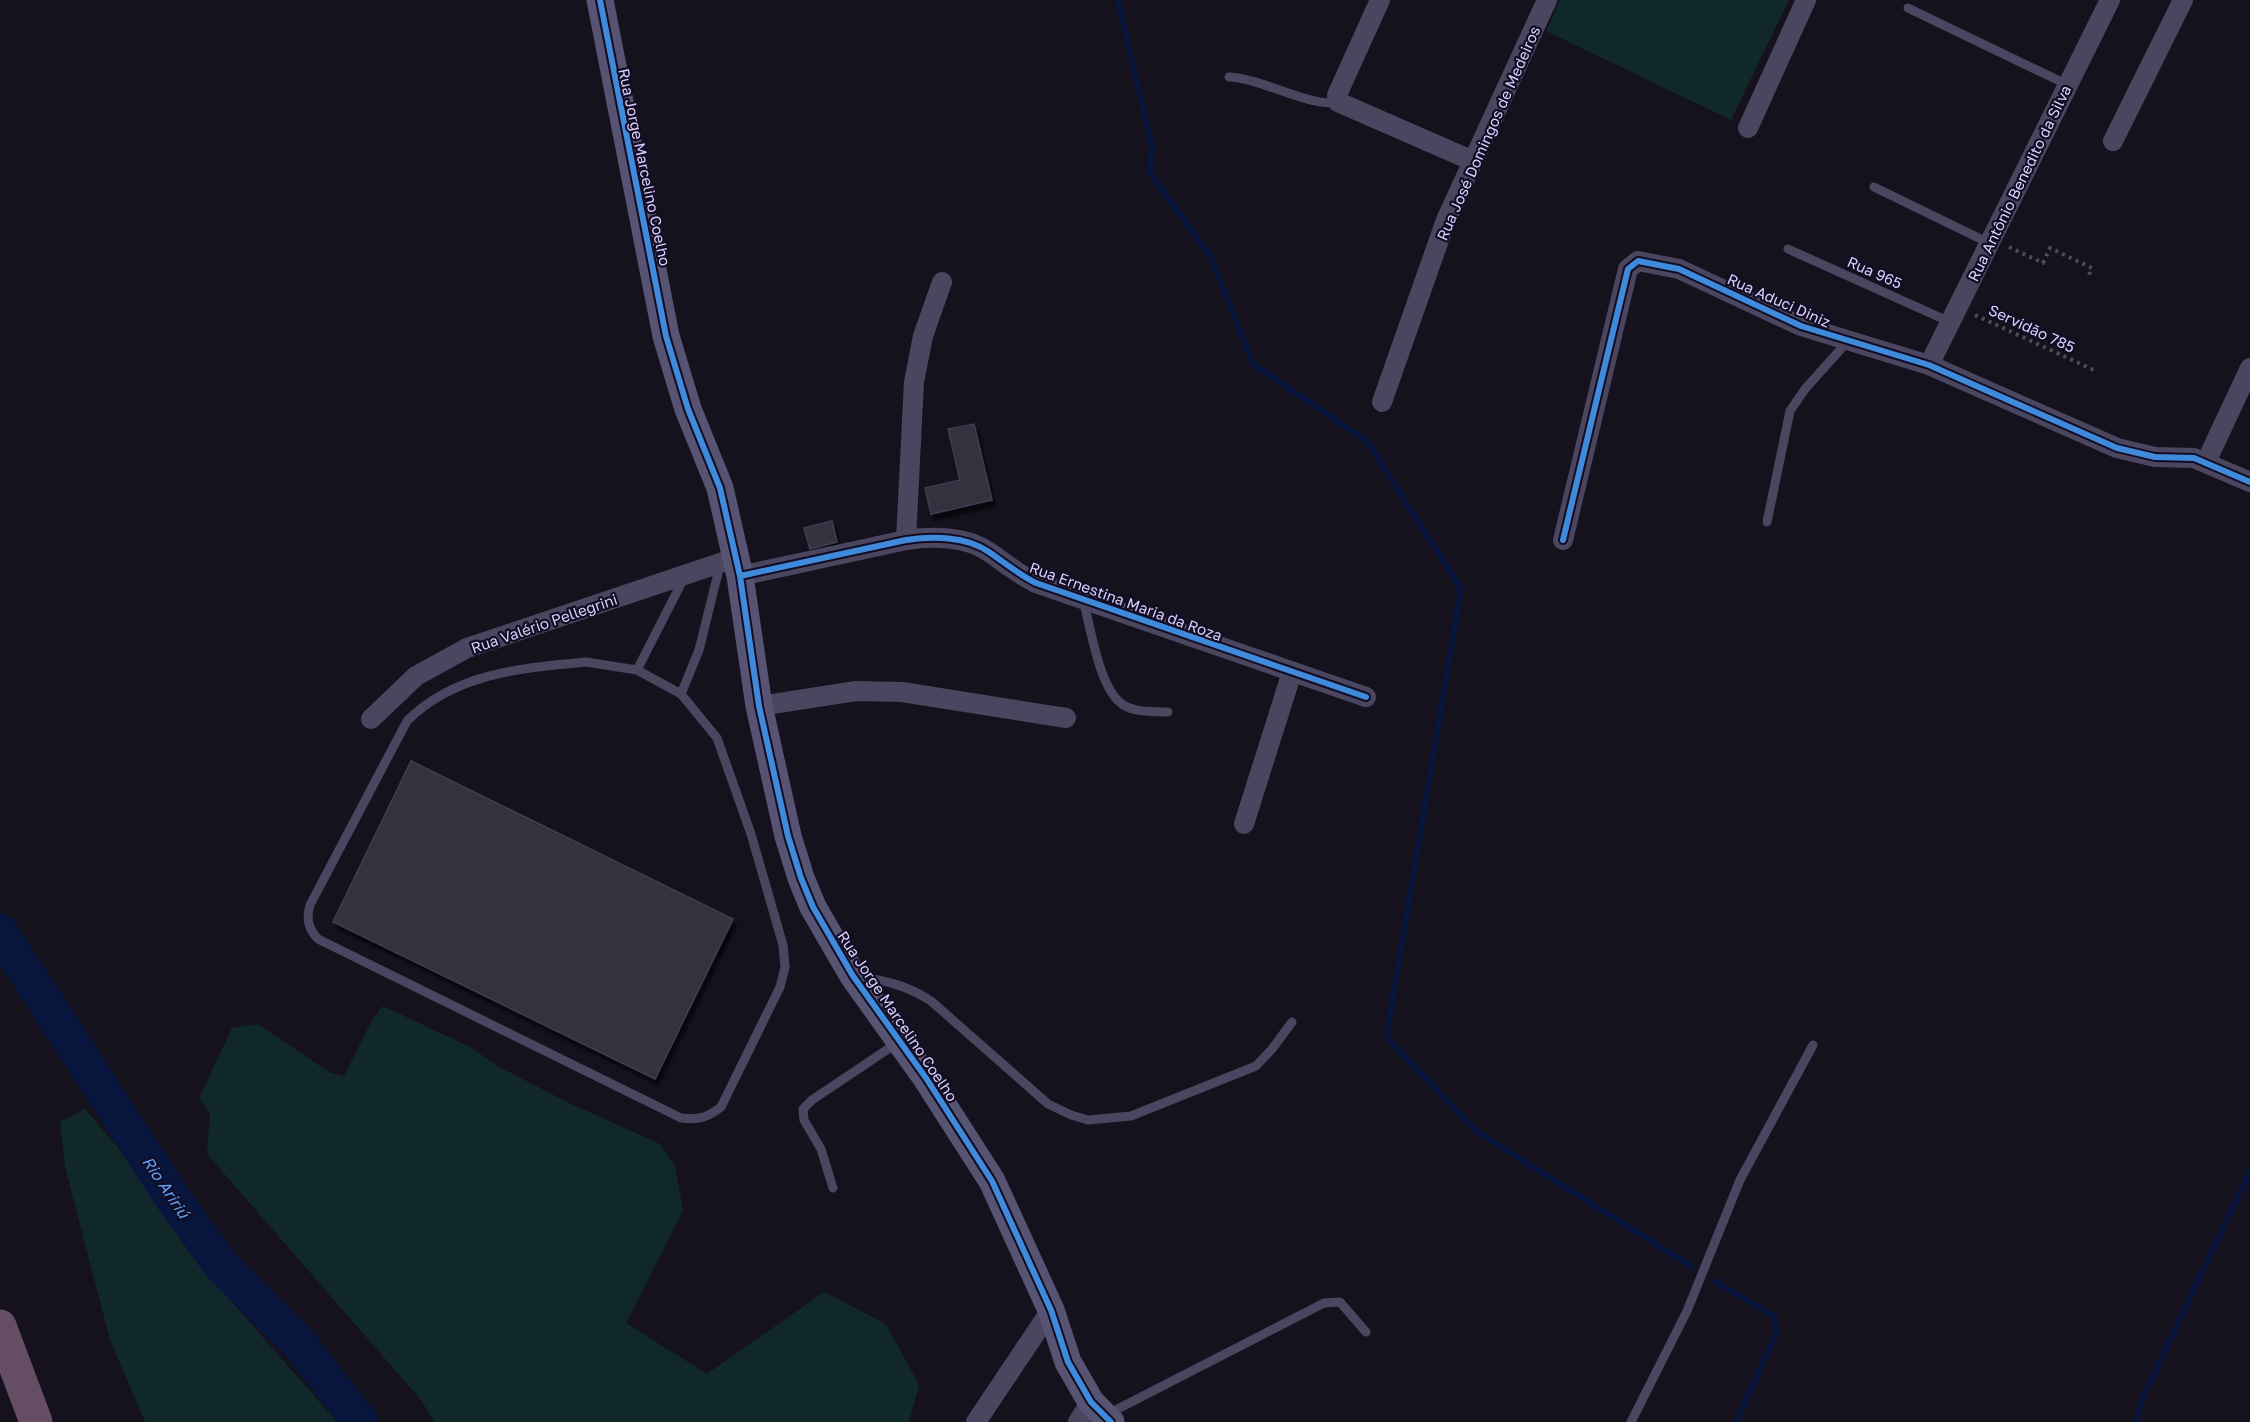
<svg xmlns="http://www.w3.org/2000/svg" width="2250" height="1422" viewBox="0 0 2250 1422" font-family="'Golos Text',sans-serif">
<defs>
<filter id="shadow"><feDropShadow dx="3.5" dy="6" stdDeviation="1.5" flood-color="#0009"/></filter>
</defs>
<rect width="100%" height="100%" fill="#15121e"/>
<path fill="#11282b" d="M1560,0H1789L1731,120L1546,31Z
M383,1006L470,1047L501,1068L569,1103L660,1144L675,1166L683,1210L626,1323L707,1374L824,1292L886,1324L919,1385L909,1422H435L421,1400L207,1154L210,1113L199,1098L232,1028L258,1024L329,1072L344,1076L371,1022Z
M85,1109L115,1144L212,1279L337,1422H145L110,1340L65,1167L60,1122Z"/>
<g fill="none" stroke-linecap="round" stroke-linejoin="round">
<path stroke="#08163e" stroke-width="6" d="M1118,0L1152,148L1149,172L1211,257L1253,364L1367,441L1461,589L1387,1033L1390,1041L1476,1131L1691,1266
M1715,1281L1775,1317L1776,1334L1736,1422
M2136,1422L2142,1399L2250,1171"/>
<path stroke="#08163e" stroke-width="36" d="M0,932L172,1197L220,1264L300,1344L360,1422"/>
</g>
<path fill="#343040" stroke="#423c52" stroke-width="1.5" filter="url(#shadow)" d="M974,424L992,500L931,514L925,488L960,480L948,429Z
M832,521L837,542L810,549L804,528Z
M411,761L733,919L655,1079L333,922Z"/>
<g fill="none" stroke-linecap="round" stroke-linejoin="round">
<path stroke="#45505f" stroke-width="4" stroke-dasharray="3 4.5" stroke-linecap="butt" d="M2009,247L2043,263L2050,248L2092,268L2089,275
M1975,315L2096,371"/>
<path stroke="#4a465f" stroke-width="9" d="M1908,8L2068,85
M1229,77C1262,78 1310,108 1338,102
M1874,187L1989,243
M1788,249L1950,322
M1767,522L1790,411L1805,389L1848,341
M1083,600C1091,628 1099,688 1122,704C1135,713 1153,711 1168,712
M586,662L637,670L681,694L717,738L751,834L783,945L785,967L780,987L721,1107C707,1118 698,1120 681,1118L318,939C308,928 306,919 310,905L407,721C455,673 522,668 586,662Z
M637,670L685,576
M681,694L699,650L720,565
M861,977C888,981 908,986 931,1001L1048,1104L1071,1115L1088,1120L1131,1116L1256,1066L1272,1049L1292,1022
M833,1188L821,1149L804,1120L803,1109L812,1100L897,1043
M1106,1415L1324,1303L1340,1302L1366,1332
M1631,1422L1687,1311L1740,1180L1813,1045"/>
<path stroke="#4a465f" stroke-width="20" d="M1380,0L1337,95L1338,102L1473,161
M1748,128L1806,0
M2113,141L2183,0
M1929,365L2110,0
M1382,402L1446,220L1547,0
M2206,462L2250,368
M906,540L914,382L923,336L942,282
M1563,540L1628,269L1638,261L1679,269L1801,326L1929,365L2117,448L2155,457L2194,458L2250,482
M740,576L906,540C932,536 966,536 989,552C1005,563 1018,574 1036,583L1366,697
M759,706L856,691L902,692L1066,718
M371,719L416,676L467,648L735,558
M1244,824L1292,672
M976,1422L1051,1310
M1078,1422L1091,1402"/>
<path stroke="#575372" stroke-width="27" d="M600,0L666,336L688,409L720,488L740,576L759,706L788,836L801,878L813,907L853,976L926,1078L992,1181L1051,1310L1068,1362L1091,1402L1111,1422"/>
<path stroke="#654e65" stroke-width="33" d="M0,1326L36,1422"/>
<g stroke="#130d23" stroke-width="10">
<path id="cycleway" d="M600,0L666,336L688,409L720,488L740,576L759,706L788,836L801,878L813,907L853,976L926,1078L992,1181L1051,1310L1068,1362L1091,1402L1111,1422
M1563,540L1628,269L1638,261L1679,269L1801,326L1929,365L2117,448L2155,457L2194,458L2250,482
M740,576L906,540C932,536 966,536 989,552C1005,563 1018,574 1036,583L1366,697"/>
</g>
<use href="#cycleway" stroke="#408adc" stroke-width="6"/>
</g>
<g text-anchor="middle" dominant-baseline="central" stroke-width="4.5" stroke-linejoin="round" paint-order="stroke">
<g font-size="15" fill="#d9cfff" stroke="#130d23">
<text transform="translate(1488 133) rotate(-66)">Rua José Domingos de Medeiros</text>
<text transform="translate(645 167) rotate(78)">Rua Jorge Marcelino Coelho</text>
<text transform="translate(2019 183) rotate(-64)">Rua Antônio Benedito da Silva</text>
<text transform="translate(1875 272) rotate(24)">Rua 965</text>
<text transform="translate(1779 300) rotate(24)">Rua Aduci Diniz</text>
<text transform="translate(2032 328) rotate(25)">Servidão 785</text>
<text transform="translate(1126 601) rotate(20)">Rua Ernestina Maria da Roza</text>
<text transform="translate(544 623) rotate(-19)">Rua Valério Pellegrini</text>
<text transform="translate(898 1016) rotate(56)">Rua Jorge Marcelino Coelho</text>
</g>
<g font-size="16" font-style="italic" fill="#5da3ff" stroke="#130d23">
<text transform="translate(166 1187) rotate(56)">Rio Aririú</text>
</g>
</g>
</svg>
